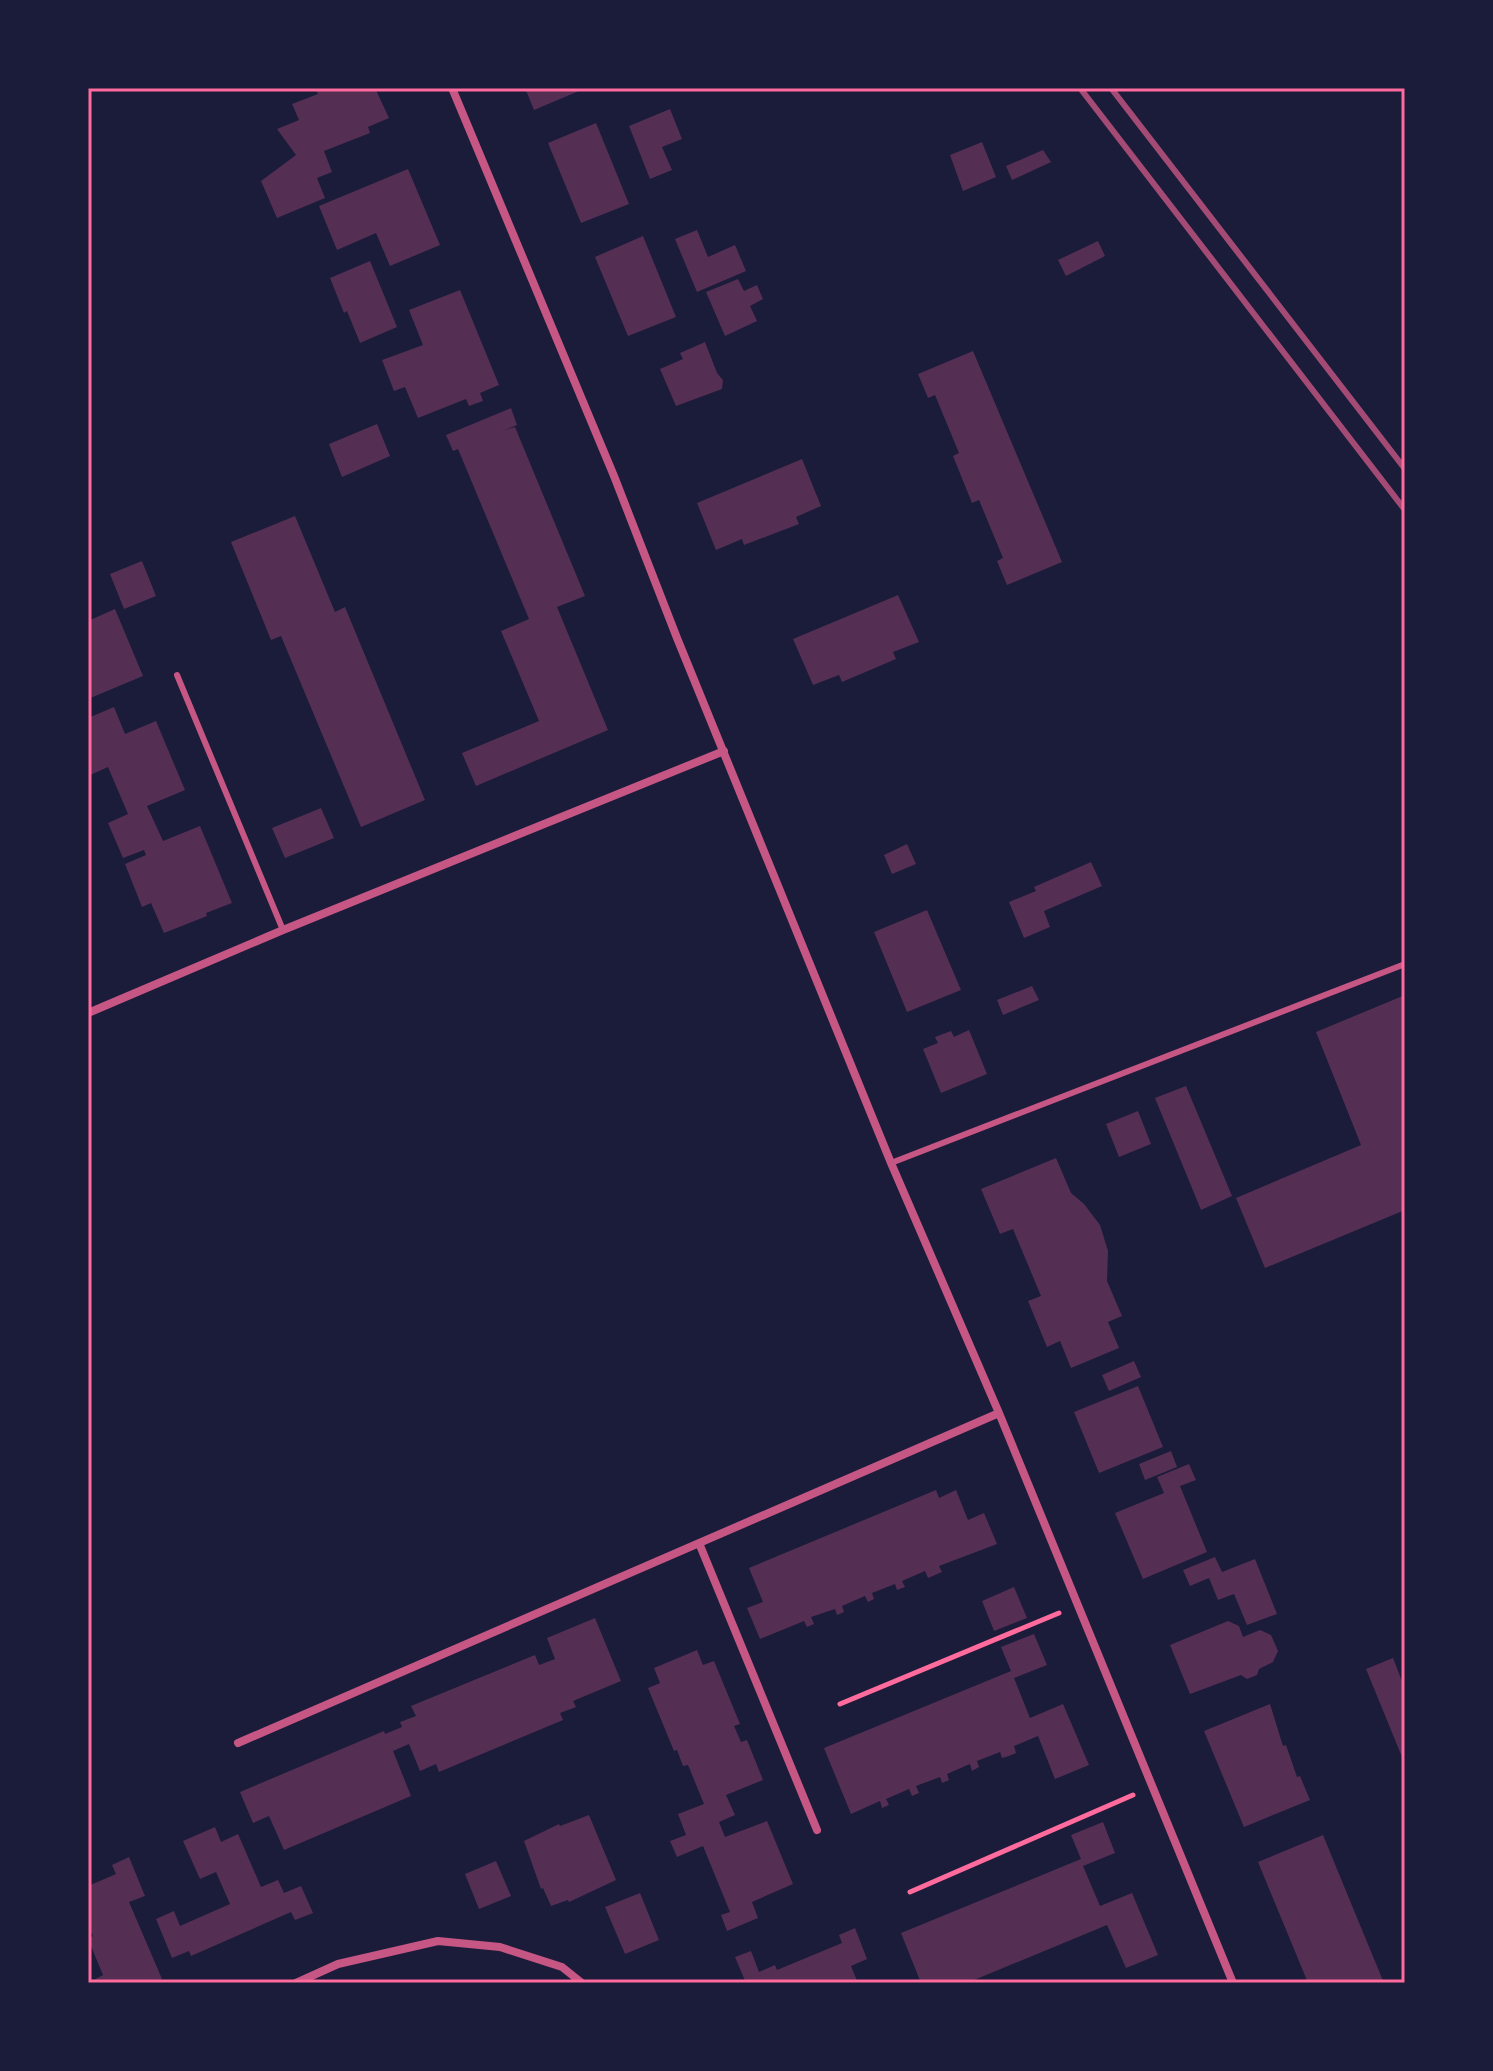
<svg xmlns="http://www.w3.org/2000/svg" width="1493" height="2071" viewBox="0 0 1493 2071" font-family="Arial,sans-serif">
<rect width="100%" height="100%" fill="#1b1b3a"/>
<path fill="#542f53" d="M315,88H375L389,118L368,127L370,133L324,151L332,172L317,178L325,198L277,218L261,181L296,155L277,129L299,120L292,104L318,94Z
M525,88H586L534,110Z
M670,109L682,139L662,147L672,170L650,179L629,126Z
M596,123L629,204L581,223L548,143Z
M982,142L996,177L963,191L950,155Z
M1043,150L1051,162L1012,180L1006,166Z
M408,169L440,245L390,266L376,233L337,250L319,206Z
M697,230L708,257L735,245L746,271L697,292L675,239Z
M643,236L676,317L628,336L595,257Z
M1098,241L1105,256L1066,276L1058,260Z
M370,261L397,327L360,343L347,311L344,313L330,278Z
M738,279L744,291L757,285L763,299L750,306L757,321L725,336L706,292Z
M460,290L499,385L480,393L483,401L469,406L466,399L418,418L405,387L394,391L382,360L423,345L409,310Z
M705,342L717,373L723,380L722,389L676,406L660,369L683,359L680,353Z
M973,351L1062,562L1007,585L997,561L1003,558L979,500L972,503L953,456L959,453L935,395L928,398L918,374Z
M511,408L517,425L505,430L515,427L585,596L557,607L608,730L476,786L462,753L539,721L501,631L529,619L458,449L453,451L446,435Z
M377,424L390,456L342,477L329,444Z
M802,459L821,506L796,517L799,524L744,545L742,539L716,550L697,503Z
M295,516L335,612L345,607L425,800L361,827L281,636L271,640L231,542Z
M142,561L156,596L124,609L110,574Z
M898,595L919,642L893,652L896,659L842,682L839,675L813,685L793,639Z
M115,609L143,676L88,699V621Z
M114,707L125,734L156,721L185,790L147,806L163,841L200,826L232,903L206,913L207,916L164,933L151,903L142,907L125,864L146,855L144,850L123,858L108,823L128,814L108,767L88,776V718Z
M321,808L334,838L285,858L272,828Z
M907,844L916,864L892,874L884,855Z
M1091,862L1102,886L1044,911L1050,927L1024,938L1009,902L1036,891L1034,887Z
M927,910L961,990L907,1012L874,932Z
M1032,986L1039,1000L1003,1015L997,1000Z
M1405,995V1210L1265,1268L1236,1198L1361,1145L1316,1032Z
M969,1030L987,1074L941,1093L923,1049L938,1043L935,1037L951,1031L954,1037Z
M1186,1086L1232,1196L1201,1210L1155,1098Z
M1138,1111L1151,1144L1119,1157L1106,1124Z
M1056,1158L1071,1193L1084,1204L1100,1225L1108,1251L1107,1281L1122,1316L1108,1322L1119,1348L1071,1368L1060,1341L1047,1347L1028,1301L1041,1296L1013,1229L1000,1234L981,1189Z
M1134,1361L1141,1377L1109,1391L1102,1375Z
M1138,1386L1163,1447L1099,1473L1074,1412Z
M1171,1451L1177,1467L1145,1480L1139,1464Z
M1189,1464L1196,1480L1180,1486L1207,1552L1143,1579L1115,1513L1164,1493L1157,1477Z
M936,1490L939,1498L956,1490L968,1520L984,1513L997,1544L939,1566L942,1572L928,1578L925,1571L902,1581L905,1587L897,1590L895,1584L872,1593L874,1599L868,1602L865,1596L842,1606L844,1612L837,1615L835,1609L811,1617L814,1624L807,1627L804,1621L760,1639L747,1608L763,1602L749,1568Z
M1215,1557L1222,1572L1255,1559L1277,1614L1247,1625L1234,1594L1218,1600L1209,1578L1190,1586L1183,1570Z
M1014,1587L1027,1618L994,1631L982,1601Z
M595,1618L621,1681L573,1701L576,1707L560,1713L563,1720L439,1772L436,1764L420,1771L409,1744L393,1751L411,1796L284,1850L269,1816L253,1823L240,1792L384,1731L385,1734L402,1727L400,1722L416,1716L411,1706L535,1655L539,1665L555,1659L547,1638Z
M1228,1621L1239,1626L1243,1637L1260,1630L1271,1635L1278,1651L1273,1662L1259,1669L1257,1675L1247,1679L1241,1675L1190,1694L1170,1645Z
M1034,1634L1047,1665L1014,1678L1030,1718L1063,1704L1089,1765L1055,1779L1038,1736L1014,1746L1016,1753L1009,1756L1002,1758L1000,1752L977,1761L979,1767L972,1771L970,1764L947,1774L949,1780L942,1783L940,1777L916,1786L919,1793L912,1796L909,1789L886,1799L889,1805L882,1808L880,1801L851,1814L824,1748L1011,1671L1001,1647Z
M697,1650L703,1665L714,1661L740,1724L734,1726L741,1742L747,1740L763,1780L726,1795L735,1815L719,1822L725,1837L767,1821L793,1884L752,1902L758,1918L727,1931L721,1915L730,1912L703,1846L677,1857L670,1841L686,1835L678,1814L704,1804L688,1765L683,1766L677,1750L674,1751L648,1688L660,1683L654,1668Z
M1393,1658L1405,1689V1756L1402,1757L1366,1669Z
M1270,1704L1283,1746L1286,1745L1297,1777L1300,1776L1310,1800L1244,1827L1204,1731Z
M589,1815L616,1880L569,1902L568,1900L551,1906L543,1888L541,1889L524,1841L559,1824L560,1826Z
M1103,1822L1115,1853L1083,1866L1100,1906L1132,1893L1158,1955L1126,1968L1107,1925L967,1983H921L901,1933L1081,1859L1071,1835Z
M215,1827L221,1842L238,1834L261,1887L278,1880L284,1893L301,1886L313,1913L295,1920L291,1912L191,1956L189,1951L172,1958L156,1919L174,1911L180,1926L230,1904L216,1872L200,1879L183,1841Z
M1323,1835L1360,1925L1384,1983H1308L1258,1862Z
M129,1857L145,1896L129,1902L162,1979L152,1983H88L103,1975L88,1939L93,1936L88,1925V1886L116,1874L112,1865Z
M496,1861L511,1896L479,1909L465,1874Z
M640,1893L659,1940L625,1954L605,1907Z
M855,1928L867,1959L851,1966L858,1983H746L735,1957L751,1951L759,1972L775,1965L777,1970L842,1943L839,1935Z"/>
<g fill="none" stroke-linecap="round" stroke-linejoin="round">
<path stroke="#ff6b9d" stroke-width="5" d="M840,1704L1059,1613
M910,1892L1133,1795"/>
<path stroke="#c65784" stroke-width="6" d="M177,675L283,930
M891,1163L1405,964"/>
<path stroke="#c65784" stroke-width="8" d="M452,88L614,476L677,638L891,1163L999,1413L1233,1983
M88,1013L283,930L724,751
M699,1543L817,1830
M238,1743L999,1413
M296,1983L338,1964L438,1941L500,1947L562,1967L582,1983"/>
<path stroke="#a44b75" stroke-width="6" d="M1080,88L1405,510
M1111,88L1405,469"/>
</g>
<rect width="1493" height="2071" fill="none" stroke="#1b1b3a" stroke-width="180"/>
<rect x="90" y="90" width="1313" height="1891" fill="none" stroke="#ff6b9d" stroke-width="3"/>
</svg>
